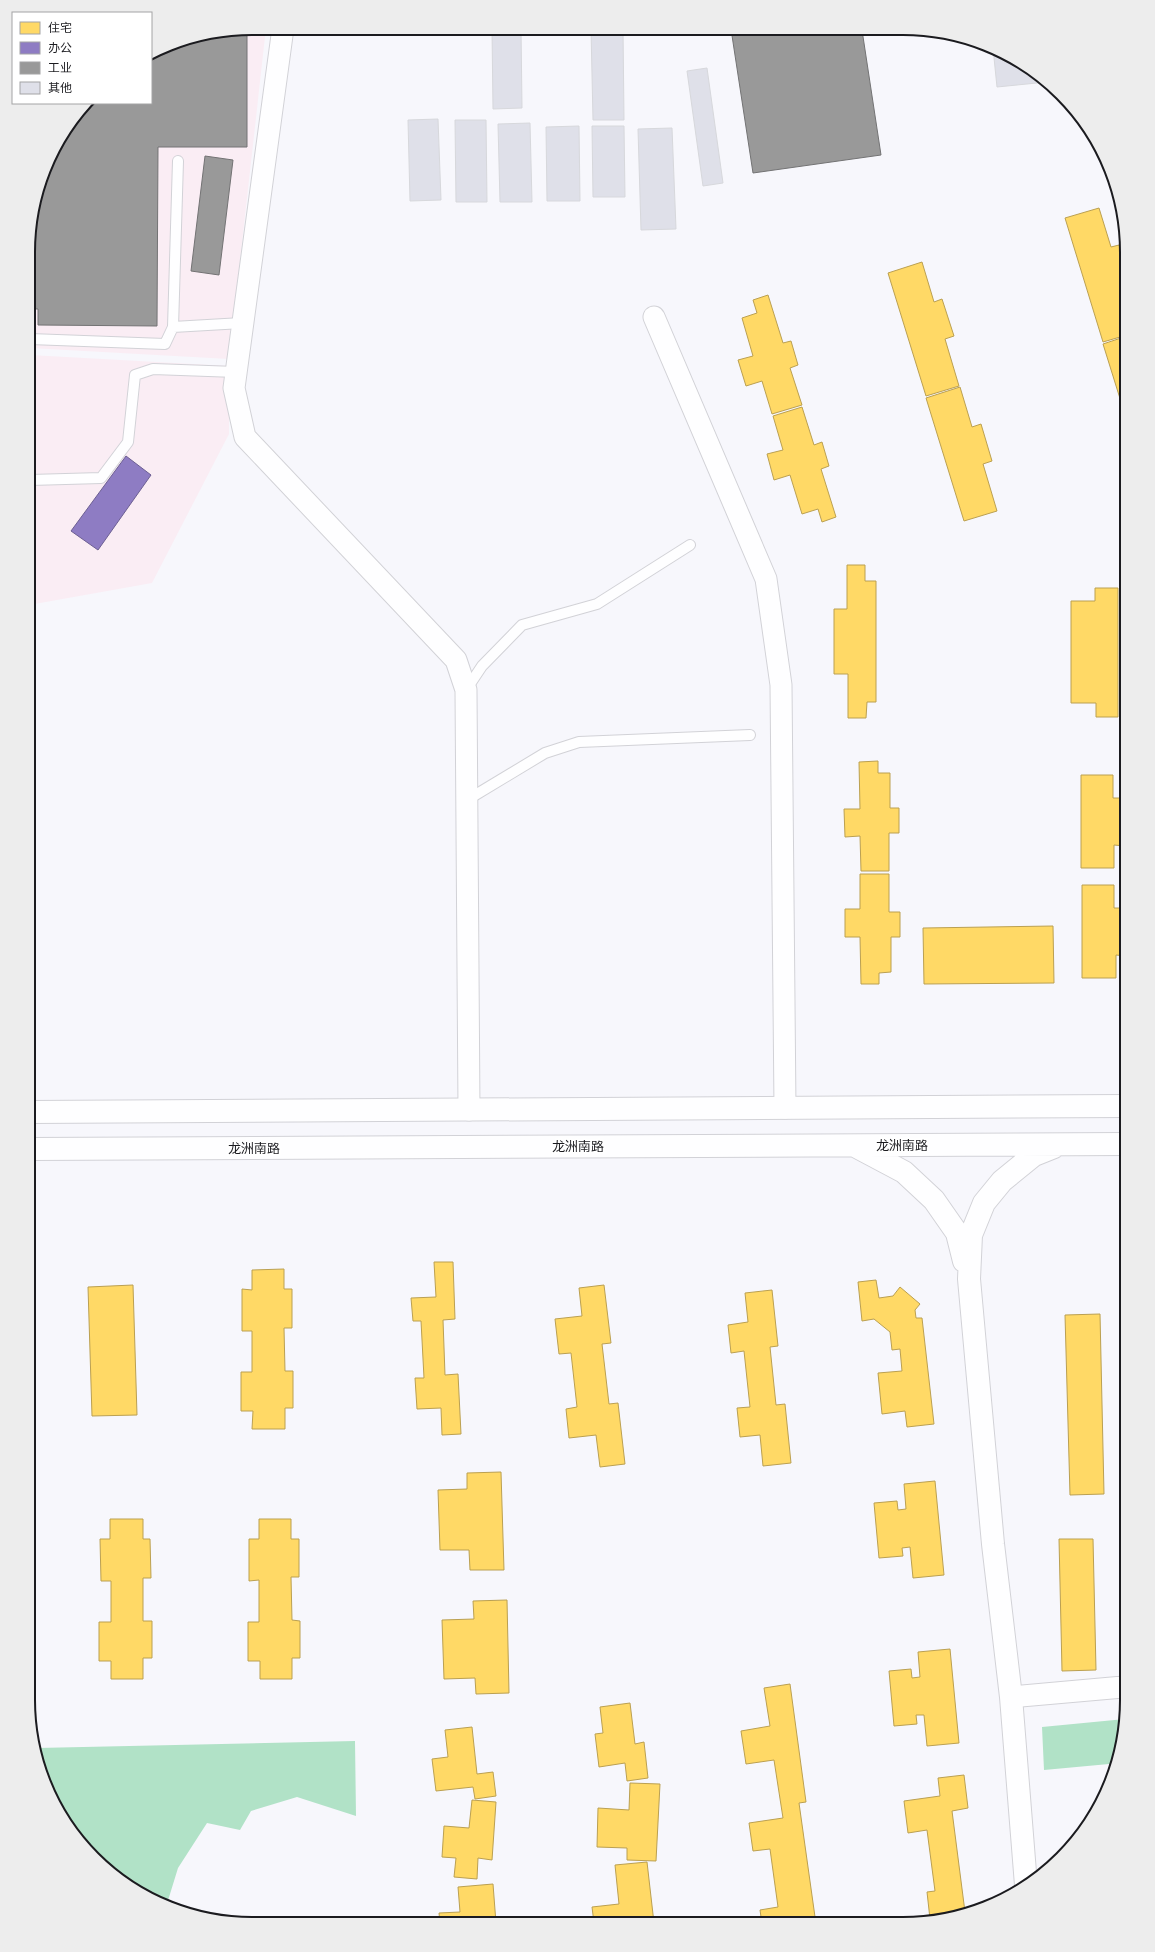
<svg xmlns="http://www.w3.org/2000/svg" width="1155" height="1952" viewBox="0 0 1155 1952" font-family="'Roboto Condensed','Noto Sans SC',sans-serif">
<rect width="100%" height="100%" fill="#f7f7fc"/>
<path fill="#faedf4" d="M252,28H266L229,359L30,348V223L51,153L89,103H151V55L166,45Z
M30,355L229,366V434L152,583L29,605Z"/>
<path fill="#b1e2c7" d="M1125,1719L1111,1782L1109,1764L1044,1770L1042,1727Z
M355,1741L356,1816L297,1797L251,1811L240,1830L207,1823L178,1868L166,1907L115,1878L74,1836L45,1786L37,1748Z"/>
<path fill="#ffd966" stroke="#bba051" d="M1099,208L1111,247L1119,245L1127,269V283L1122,285L1127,302V335L1103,342L1065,218Z
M922,262L934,302L942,299L954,336L945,339L959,386L926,396L888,273Z
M768,295L783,343L791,341L798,365L790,368L802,405L772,414L762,381L746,386L738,360L753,356L742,318L757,313L753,300Z
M1127,336V421L1103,344Z
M960,387L972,427L981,424L992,461L983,464L997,511L964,521L926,398Z
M802,407L814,445L822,442L829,466L821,469L836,517L822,522L818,509L802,514L790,475L774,480L767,454L783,450L773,416Z
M847,565H865V581H876V702H867L866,718H848V674H834V609H847Z
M1095,588H1118V717H1096V703H1071V601H1095Z
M878,761V773H890V808H899V833H889V871H861L860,836L845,837L844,809H860L859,762Z
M1081,775H1113V798H1125V846L1114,845V868H1081Z
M860,874H889V912H900V937H891V972L879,973V984H861L860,937H845V909H860Z
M1082,885H1114V908H1126V956L1116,955V978H1082Z
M1053,926L1054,983L924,984L923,928Z
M434,1262H453L455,1319L443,1320L445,1375L458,1374L461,1434L442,1435L441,1408L417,1409L415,1378H424L421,1321H413L411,1298L436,1297Z
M284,1269V1289H292V1328H284L285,1371H293V1408H285V1429H252L253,1411H241V1372H252V1331H242V1289L252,1290V1270Z
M876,1280L879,1298L893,1296L900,1287L920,1304L915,1310L916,1318H922L934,1424L907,1427L905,1411L882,1414L878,1373L902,1371L900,1349L892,1350L890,1332L874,1319L862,1321L858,1282Z
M133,1285L137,1415L92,1416L88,1287Z
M604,1285L611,1343L602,1344L609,1404L618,1403L625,1464L600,1467L596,1435L569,1438L566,1409L577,1407L571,1353L559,1354L555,1319L582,1316L579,1288Z
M772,1290L778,1346L770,1347L776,1405L785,1404L791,1463L763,1466L760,1435L740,1437L737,1408L750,1407L744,1351L731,1353L728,1325L748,1322L745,1293Z
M1100,1314L1104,1494L1070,1495L1065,1315Z
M501,1472L504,1570H470L469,1550H440L438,1490L467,1489V1473Z
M935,1481L944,1575L913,1578L910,1547L902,1548L903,1556L879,1558L874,1503L897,1501L898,1510L906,1509L904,1484Z
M110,1519H143V1539H150L151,1578H143V1621H152V1658H143V1679H111V1661H99V1622H111V1581H101L100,1539H110Z
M259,1519H291V1539H299V1577H291L292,1620L300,1621V1658H292V1679H260V1661H248V1622H259V1580L249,1581V1539H259Z
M1059,1539H1093L1096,1670L1062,1671Z
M507,1600L509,1693L476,1694L475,1678L444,1679L442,1620L474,1619L473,1601Z
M950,1649L959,1743L927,1746L924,1715H916L917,1724L894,1726L889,1671L911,1669L912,1678L920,1677L918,1652Z
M790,1684L806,1802L799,1803L816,1924H762L760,1910L778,1907L770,1849L753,1851L749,1823L783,1818L774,1760L746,1764L741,1731L770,1726L764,1688Z
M630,1703L635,1744L644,1742L648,1778L627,1781L625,1763L599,1767L595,1734L603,1733L600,1707Z
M472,1727L477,1774L493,1772L496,1796L475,1799L473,1787L436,1791L432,1759L448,1757L445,1730Z
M964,1775L968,1808L952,1811L965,1912L930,1919L927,1892L935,1891L927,1830L908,1833L904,1801L940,1796L938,1778Z
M630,1783L660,1784L656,1861L627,1860V1848L597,1847L598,1808L629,1810Z
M472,1800L496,1802L492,1860L478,1858L477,1879L454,1877L456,1858L442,1857L444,1826L469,1828Z
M647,1862L654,1923H594L592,1907L619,1904L615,1865Z
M493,1884L496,1923H440L439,1913L460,1912L458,1887Z"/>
<path fill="#8e7cc3" stroke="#6c5f92" d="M126,456L151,475L98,550L71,531Z"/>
<path fill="#999" stroke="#737374" d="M247,29V147H158L157,326L38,325V309H30V223L51,153L89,103H151V55L166,45Z
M731,29L862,30L881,155L753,173Z
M205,156L233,160L219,275L191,271Z"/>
<path fill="#dfe0e9" stroke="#d7d8dc" d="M492,29H521L522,108L493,109Z
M591,29H623L624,120H593Z
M993,48L1040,74L1047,82L997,87Z
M707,68L723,183L703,186L687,71Z
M438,119L441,200L410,201L408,120Z
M455,120H486L487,202H456Z
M530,123L532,202H500L498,124Z
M579,126L580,201H547L546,127Z
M592,126H624L625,197H593Z
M672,128L676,229L641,230L638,129Z"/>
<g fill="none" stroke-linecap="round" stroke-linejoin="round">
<g stroke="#d2d2d7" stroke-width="12">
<path id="lane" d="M173,327L242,323
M30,339L165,344L173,327L178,161
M30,480L101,478L128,442L135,375L153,369L236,372
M466,690L482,666L522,625L597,604L690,545
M467,800L545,753L579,742L750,735"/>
</g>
<g stroke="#d2d2d7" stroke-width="23">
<path id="street" d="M283,28L234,388L245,437L456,660L466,690L469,1110
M654,317L766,579L781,685L785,1108
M1011,1697L1123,1687L1127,1684"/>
</g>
<g stroke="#d2d2d7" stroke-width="24">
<path id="secondary" d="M29,1112L1127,1106
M855,1146L904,1172L934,1200L957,1233L964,1261
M29,1149L1127,1144
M1026,1885L1011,1697L993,1544L969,1279L971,1235L984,1203L1002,1181L1034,1155L1054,1147"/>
</g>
<use href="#lane" stroke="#fefeff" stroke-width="10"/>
<use href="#street" stroke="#fefeff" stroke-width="21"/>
<use href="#secondary" stroke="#fefeff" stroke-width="22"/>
</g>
<g text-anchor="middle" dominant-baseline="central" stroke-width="4" stroke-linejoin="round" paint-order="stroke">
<g font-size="13" fill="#1b1b1f" stroke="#fff">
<text x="902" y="1145">龙洲南路</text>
<text x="578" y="1146">龙洲南路</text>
<text x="254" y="1148">龙洲南路</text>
</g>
</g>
<path d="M0 0H1155V1952H0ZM252 35H903A217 217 0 0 1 1120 252V1700A217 217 0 0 1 903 1917H252A217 217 0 0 1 35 1700V252A217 217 0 0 1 252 35Z" fill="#ededed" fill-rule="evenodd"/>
<path fill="none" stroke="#1b1b1f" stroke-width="2" d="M252 35H903A217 217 0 0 1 1120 252V1700A217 217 0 0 1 903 1917H252A217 217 0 0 1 35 1700V252A217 217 0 0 1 252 35Z"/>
<rect x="12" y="12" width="140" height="92" fill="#ffffff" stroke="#a4a4a5"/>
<rect x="20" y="22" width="20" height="12" fill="#ffd966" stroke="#a4a4a5"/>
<text x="48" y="32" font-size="12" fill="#1b1b1f">住宅</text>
<rect x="20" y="42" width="20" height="12" fill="#8e7cc3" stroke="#a4a4a5"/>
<text x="48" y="52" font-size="12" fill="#1b1b1f">办公</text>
<rect x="20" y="62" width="20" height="12" fill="#999999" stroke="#a4a4a5"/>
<text x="48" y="72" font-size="12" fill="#1b1b1f">工业</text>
<rect x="20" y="82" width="20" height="12" fill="#dfe0e9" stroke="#a4a4a5"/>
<text x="48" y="92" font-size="12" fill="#1b1b1f">其他</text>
</svg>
